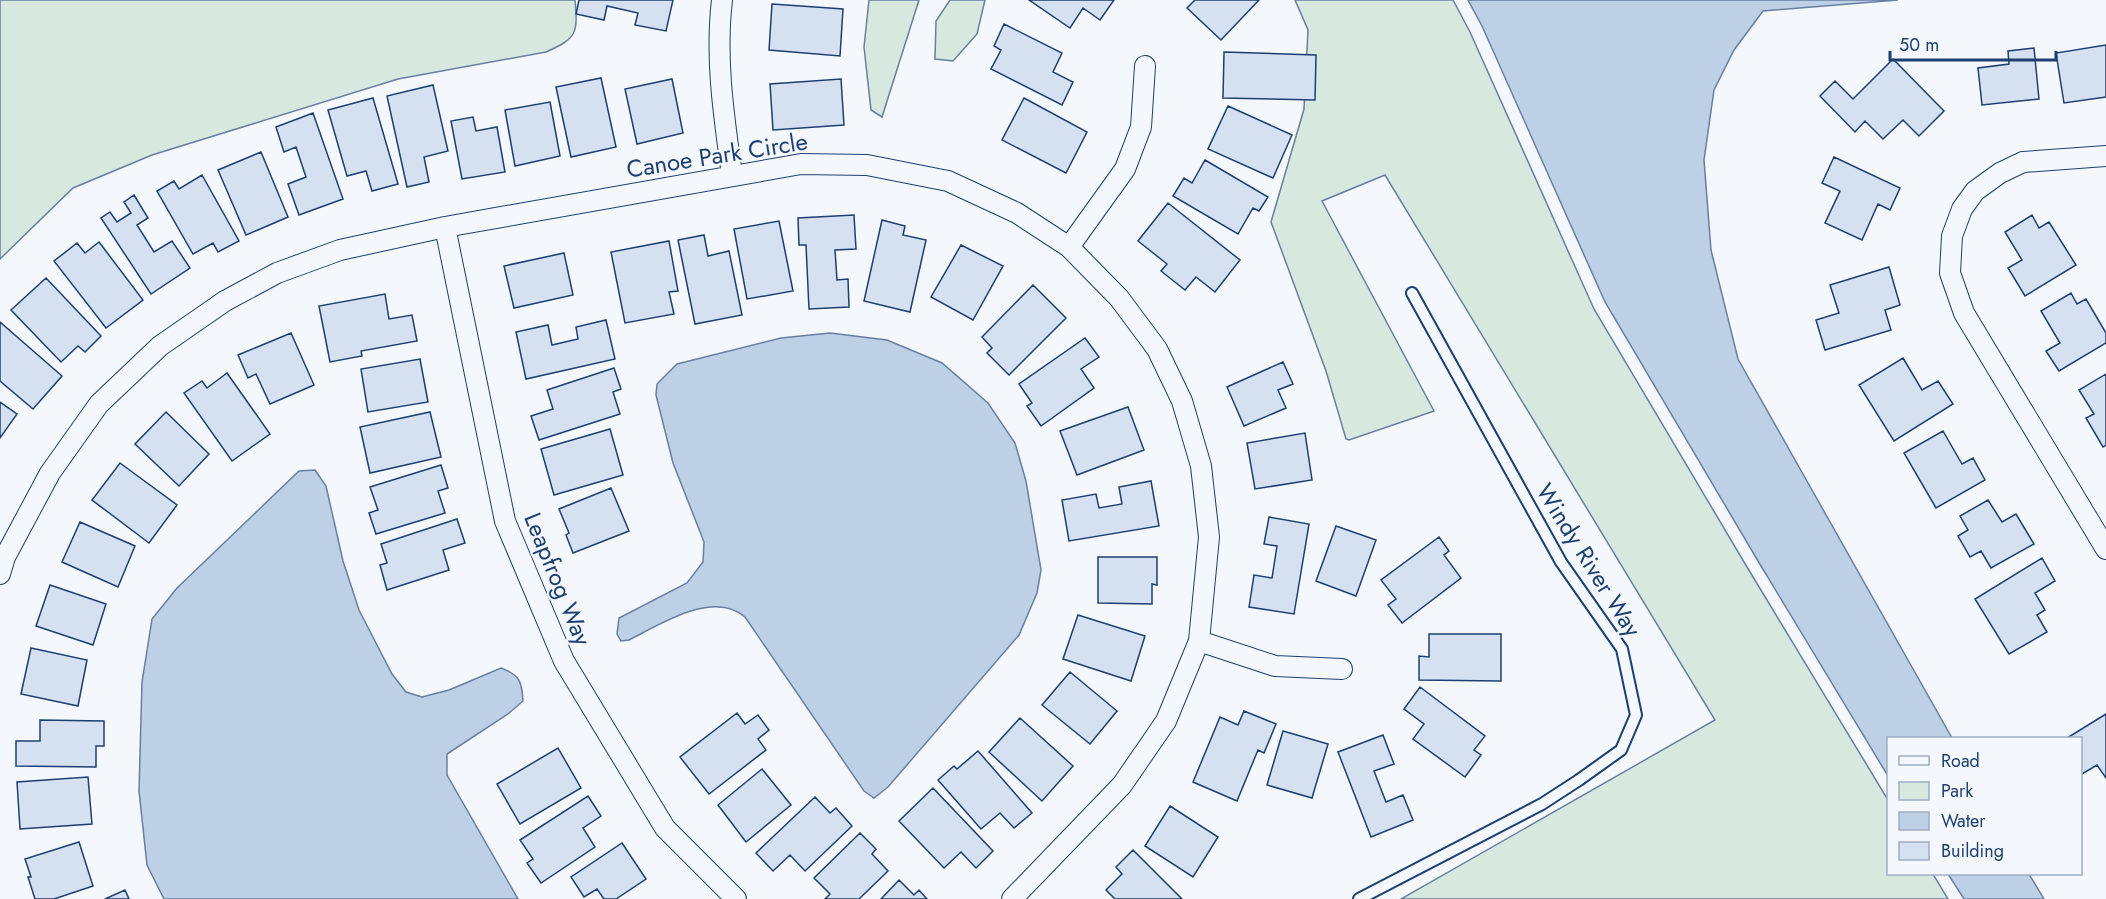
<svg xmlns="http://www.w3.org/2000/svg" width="2106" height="899" viewBox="0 0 2106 899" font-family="Jost,sans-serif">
<rect width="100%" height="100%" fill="#f4f7fb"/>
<path fill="#d7e8df" stroke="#687fa3" stroke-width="1.5" d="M0,0H575C578,34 577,38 546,52L398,79L152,155L73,188L0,259Z
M869,0H919L882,117L871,110L864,47Z
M950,0H985L977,34L953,61L935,59L936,21Z
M1295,0H1453L1470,32L1594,309L1747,567L1888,800V874H1933L1948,899H1401L1715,720L1385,175L1322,201L1434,411L1349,440L1346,439L1326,371L1271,222L1304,109L1308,30Z"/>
<path fill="#bed0e5" stroke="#687fa3" stroke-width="1.5" d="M1468,0H1898L1763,11L1734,50L1714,90L1704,160L1711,250L1738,359L1952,738H1888V776L1758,561L1605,302L1482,26Z
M830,333L887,340L942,363L988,403L1015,443L1026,481L1041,570L1037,593L1019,635L888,787L874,798L864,791L745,617C714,589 659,625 629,640L621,641L617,634L619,618L687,583L703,562L704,542L673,463L656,395L657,384L677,364L781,338Z
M315,470L326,486L343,561L359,610L392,674L406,692L422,697L449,690L501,668C520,675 522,682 523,701L508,714L447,754V775L518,899H164L147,865L139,791L142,682L152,619L177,588L299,471Z
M1948,874H2029L2044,899H1964Z"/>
<path fill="#d5e0f0" stroke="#1d3f73" stroke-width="1.5" d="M579,0H673L666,31L635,25L638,13L607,6L604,20L576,14Z
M1029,0H1114L1100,20L1083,8L1070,28Z
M1195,0H1259L1221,40L1187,8Z
M772,4L843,9L840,56L769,50Z
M1004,24L1062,53L1053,72L1073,82L1062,105L991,69L1001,50L994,46Z
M2106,45V97L2064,103L2056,53Z
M2034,48L2039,99L1982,105L1978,68L2009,64L2008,51Z
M1224,52L1316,55L1315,100L1223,98Z
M1893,59L1944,111L1919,136L1903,120L1883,139L1865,121L1855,132L1820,96L1835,81L1853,99Z
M601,78L616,147L571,157L556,87Z
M672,79L683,133L637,144L625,89Z
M841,79L844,125L773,130L770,84Z
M433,85L448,151L424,157L429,182L407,187L387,96Z
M373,98L398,184L372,191L366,171L347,176L328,110Z
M1024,98L1087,132L1066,173L1002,140Z
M550,102L560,156L515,166L505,110Z
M1228,106L1292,135L1273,178L1208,149Z
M313,113L343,199L299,215L288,184L306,177L296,147L284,152L276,127Z
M473,117L476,131L497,127L505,172L462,179L451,121Z
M261,152L288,217L246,235L218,170Z
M1834,157L1900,188L1890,210L1878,204L1862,240L1825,223L1840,191L1822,183Z
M1205,160L1268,197L1259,211L1253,208L1238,234L1173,196L1184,178L1192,183Z
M202,175L239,241L218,252L213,243L193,254L157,191L174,181L179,189Z
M134,195L148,218L137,225L154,252L172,241L190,268L151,294L101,218L110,212L117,222L131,213L124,202Z
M1168,203L1240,260L1215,292L1196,277L1185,290L1161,271L1167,264L1138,241Z
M854,215L856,249L835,250L837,280L848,279L849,307L809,309L806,245H799L798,218Z
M2032,215L2039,228L2049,222L2076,265L2025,296L2008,268L2022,260L2005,232Z
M882,220L905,226L903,235L926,240L910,312L864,301Z
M779,221L793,291L747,299L734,229Z
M704,235L708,256L729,251L742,315L695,324L678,240Z
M669,241L678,291L669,292L674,314L625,323L611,252Z
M99,242L143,300L106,328L54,261L77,243L85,253Z
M961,245L1003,266L973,320L931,297Z
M564,253L573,295L514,308L504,266Z
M1889,267L1900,305L1885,310L1891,330L1825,350L1816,320L1839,313L1830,285Z
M46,278L101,336L85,352L78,346L61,362L11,310Z
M1033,285L1066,318L1009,375L987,353L992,348L982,337Z
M2071,293L2077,304L2086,299L2106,333V343L2059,371L2046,351L2060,343L2041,311Z
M385,294L389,319L412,315L417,341L361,351L362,356L330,362L319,306Z
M606,320L615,359L526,379L516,332L548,325L552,345L578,339L576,327Z
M0,322L62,376L33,409L0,381Z
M291,333L314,385L270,404L256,374L248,378L238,355Z
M1085,338L1099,357L1081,369L1094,388L1041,426L1027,406L1032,403L1019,384Z
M1903,358L1922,390L1938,381L1953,404L1894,441L1859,385Z
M420,359L428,402L368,412L361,369Z
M1283,362L1293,384L1278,390L1286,408L1244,426L1227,387Z
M614,368L621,389L613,392L620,414L539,440L531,416L553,409L547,390Z
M227,373L270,434L232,461L184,393L202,381L207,388Z
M2106,374V445L2103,447L2086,418L2094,414L2079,390Z
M0,402L17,414L0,438Z
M1128,407L1144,450L1077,475L1060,431Z
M166,412L209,454L179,486L135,444Z
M430,412L441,457L370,473L360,427Z
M610,429L623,475L554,495L541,449Z
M1943,431L1962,464L1973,458L1985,480L1936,508L1904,453Z
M1305,433L1312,480L1255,489L1247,443Z
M120,463L177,505L149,543L92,500Z
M441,465L448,488L438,491L445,513L376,534L369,513L378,510L370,487Z
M1151,481L1159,526L1069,541L1062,500L1096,494L1099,508L1122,504L1119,487Z
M611,488L629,531L573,553L566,535L569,533L559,509Z
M1988,500L2002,522L2016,514L2034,544L1991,568L1981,551L1970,557L1958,536L1968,530L1960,516Z
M1269,517L1309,524L1294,614L1249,607L1254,575L1272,578L1277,546L1264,544Z
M457,519L465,543L443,550L449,570L387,590L380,565L387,563L381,544Z
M80,522L135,546L118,587L62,562Z
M1336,526L1376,540L1356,596L1316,581Z
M1439,537L1449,551L1444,555L1461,578L1402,623L1388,605L1396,599L1381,580Z
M1098,557H1157V585L1152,584V604L1098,603Z
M2042,558L2055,581L2035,593L2045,610L2037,615L2047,632L2009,654L1975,599Z
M50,585L106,604L93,645L36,626Z
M1078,615L1145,636L1131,681L1063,659Z
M1429,634H1501V681L1419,680V656L1429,657Z
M31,648L87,660L78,706L21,694Z
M1070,672L1117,711L1090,744L1042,705Z
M1420,687L1485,736L1474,750L1481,755L1465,777L1413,739L1424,724L1404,709Z
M1244,711L1276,724L1264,753L1258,750L1237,801L1193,782L1220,717L1238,725Z
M737,713L745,724L758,715L769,730L758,739L766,750L709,794L680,757Z
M2106,714V778L2097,765L2082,774L2080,771V738H2067Z
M1020,718L1073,766L1042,801L989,752Z
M40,720L104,721V746H96V767L16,766V741H40Z
M1283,731L1328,744L1312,798L1267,785Z
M1383,735L1394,764L1374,771L1386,802L1403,795L1413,820L1371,837L1338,752Z
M558,748L581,788L520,824L497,784Z
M978,751L1032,813L1014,828L1000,813L981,829L938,780L954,766L957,769Z
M762,769L791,805L746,842L718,805Z
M88,777L92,824L20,829L17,782Z
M933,788L993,851L976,868L961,852L944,868L899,821Z
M588,796L601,816L583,828L595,847L541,883L527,863L533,859L520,840Z
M815,797L830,813L836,808L852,826L805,871L790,855L773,871L756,853Z
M1170,806L1218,837L1193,877L1145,846Z
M860,833L876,849L872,854L888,871L859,899H825L830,894L814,878Z
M79,842L93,886L54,899H35L28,877H31L25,859Z
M622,843L646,879L616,899H604L597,889L584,897L571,877Z
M1133,850L1182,899H1115L1106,890L1122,874L1116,867Z
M899,880L914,895L919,890L927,899H881Z
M125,890L129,899H105Z"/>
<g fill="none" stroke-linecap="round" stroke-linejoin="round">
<g stroke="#1d3f73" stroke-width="14">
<path id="service" d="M1359,899L1542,804L1579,780L1621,750L1636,715L1622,649L1561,562L1412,293"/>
</g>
<g stroke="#1d3f73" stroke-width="22">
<path id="minor" d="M722,0C715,59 724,117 732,175
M2106,156L2023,162L2000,173L1975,191L1962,209L1952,236L1950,273L1964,313L2106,549
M445,227L505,521L564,661L665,828L736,899
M1069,247L1125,169L1141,127L1145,66
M0,574L5,557L50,473L99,404L160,346L225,301L277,273L340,250L445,227L801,164L867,165L948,181L1017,213L1069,247L1119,298L1157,349L1182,401L1201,466L1209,537L1199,641L1166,721L1122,785L1012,899
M1199,641L1275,666L1342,669"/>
</g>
<use href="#service" stroke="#f4f7fb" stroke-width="10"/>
<use href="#minor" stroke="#f4f7fb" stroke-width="20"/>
</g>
<g text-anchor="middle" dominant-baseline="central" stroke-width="4.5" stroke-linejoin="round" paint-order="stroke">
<g font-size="24" fill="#1d3f73" stroke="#f4f7fb">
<text transform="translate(717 155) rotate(-9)">Canoe Park Circle</text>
<text transform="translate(1589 560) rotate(58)">Windy River Way</text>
<text transform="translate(558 579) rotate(68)">Leapfrog Way</text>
</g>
</g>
<rect x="1887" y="737" width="195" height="138" fill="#f4f7fb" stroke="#9eadc5" stroke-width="1.5"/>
<rect x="1899" y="756" width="30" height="9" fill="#f4f7fb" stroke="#9eadc5" stroke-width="1.5"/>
<text x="1941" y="767" font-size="18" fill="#1d3f73">Road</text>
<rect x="1899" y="782" width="30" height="18" fill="#d7e8df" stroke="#9eadc5" stroke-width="1.5"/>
<text x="1941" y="797" font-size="18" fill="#1d3f73">Park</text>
<rect x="1899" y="812" width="30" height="18" fill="#bed0e5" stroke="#9eadc5" stroke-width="1.5"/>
<text x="1941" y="827" font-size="18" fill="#1d3f73">Water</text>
<rect x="1899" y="842" width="30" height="18" fill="#d5e0f0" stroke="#9eadc5" stroke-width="1.5"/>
<text x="1941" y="857" font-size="18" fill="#1d3f73">Building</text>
<path d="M1890 51v9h166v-9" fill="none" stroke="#1d3f73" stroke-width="3"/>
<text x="1899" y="51" font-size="18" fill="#1d3f73" stroke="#f4f7fb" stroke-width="4.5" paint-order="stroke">50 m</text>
</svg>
